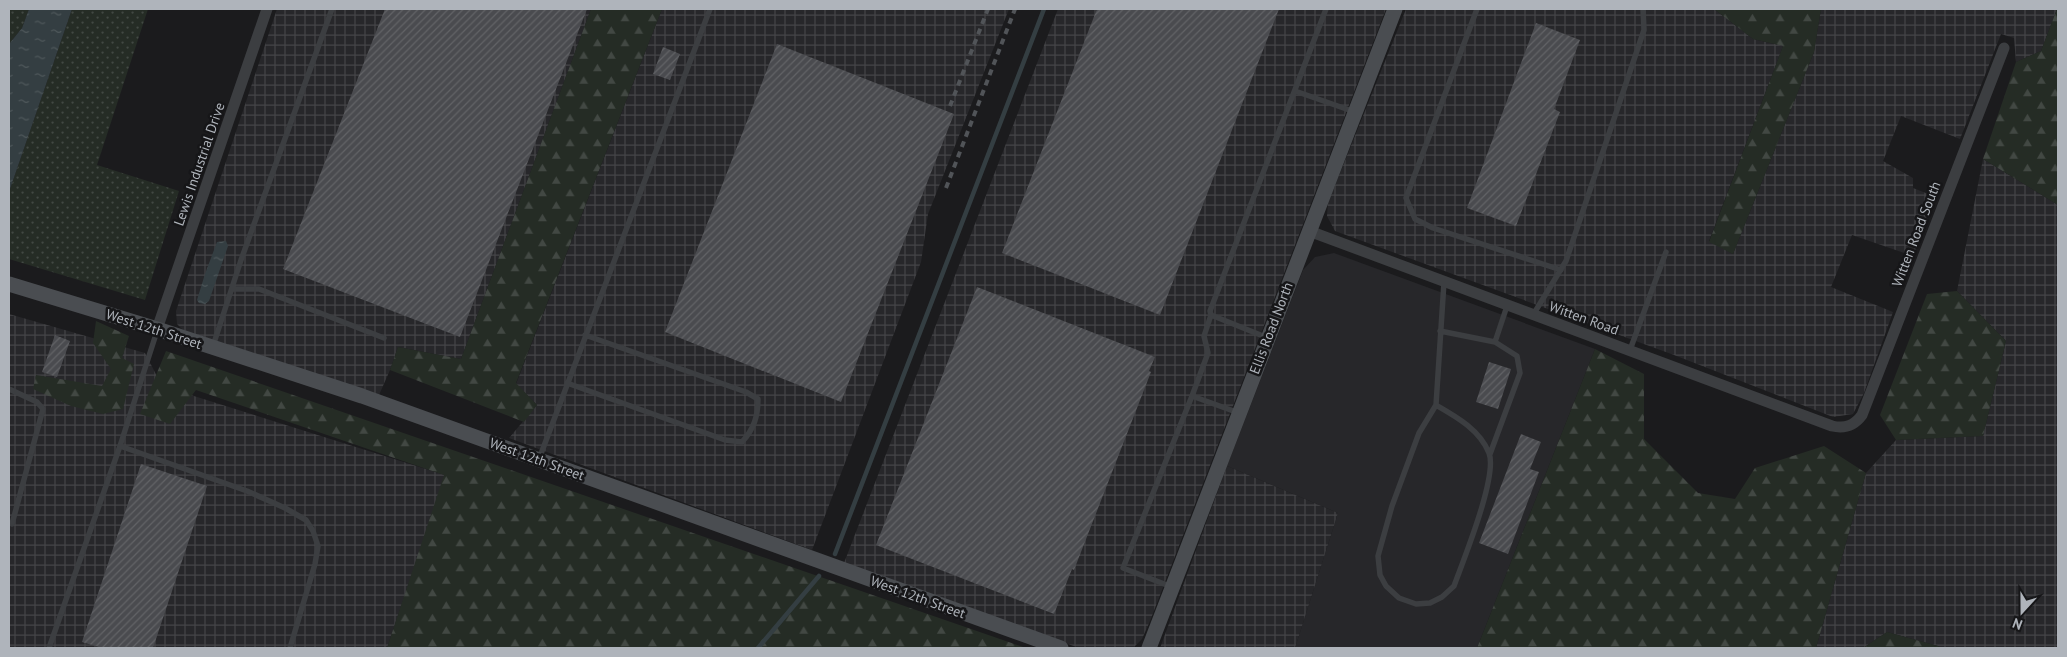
<svg xmlns="http://www.w3.org/2000/svg" width="2067" height="657" viewBox="0 0 2067 657" font-family="'PT Sans',sans-serif">
<defs>
<pattern id="industrial-grid" width="8" height="8" patternUnits="userSpaceOnUse" patternTransform="scale(1.25)"><rect width="8" height="8" fill="#27272a"/><path d="M0 4h8M4 0v8" fill="none" stroke="#444447"/></pattern>
<pattern id="grass-dots" width="8" height="8" patternUnits="userSpaceOnUse" patternTransform="scale(1.25)"><rect width="8" height="8" fill="#252c25"/><path d="M2 2h.1M6 6h.1" fill="none" stroke="#424843" stroke-width="1.8" stroke-linecap="round"/></pattern>
<pattern id="forest-firs" width="22" height="20" patternUnits="userSpaceOnUse" patternTransform="scale(1.25)"><rect width="22" height="20" fill="#252c25"/><path d="M5 1l3.5 6h-7zM16 11l3.5 6h-7z" fill="#424843"/></pattern>
<pattern id="water-ripples" width="26" height="14" patternUnits="userSpaceOnUse" patternTransform="scale(1.25)"><rect width="26" height="14" fill="#343e42"/><path d="M2 4q2-2 4 0t4 0M15 11q2-2 4 0t4 0" fill="none" stroke="#4f585b"/></pattern>
<pattern id="building-hatch" width="6" height="6" patternUnits="userSpaceOnUse" patternTransform="scale(1.25)"><rect width="6" height="6" fill="#4a4b4f"/><path d="M-1 1l2-2M0 6l6-6M5 7l2-2" fill="none" stroke="#626366"/></pattern>
</defs>
<rect width="100%" height="100%" fill="#1b1b1d"/>
<path fill="#27272a" d="M1334,253L1595,349L1477,648H1295L1338,513L1227,466L1303,270L1315,257Z"/>
<path fill="url(#industrial-grid)" d="M277,9H591L461,359L398,347L390,370L379,395L183,330L177,324L176,311Z
M662,9H1009L928,214L921,262L812,550L509,438L537,405L516,384Z
M1058,9H1386L1150,621L1142,639L1133,648H1079L844,563Z
M1406,9H1714L1753,39L1783,46L1709,241L1733,254L1814,52L1821,9H2057L2041,51L2016,62L2014,38L2001,34L1960,139L1901,116L1883,161L1913,178V188L1936,197L1913,256L1852,235L1831,287L1893,312L1864,393L1853,414L1833,417L1674,355L1335,231L1327,216L1328,203Z
M1983,159L2058,205V648H1941L1938,646L1887,632L1863,648H1816L1866,473L1896,440L1983,436L2006,341L1957,291Z
M9,314L145,353L162,386L445,475L387,648H9Z
M1227,466L1338,513L1295,648H1160Z"/>
<path fill="url(#grass-dots)" d="M9,9H29L22,28L9,44Z
M72,9H148L97,165L179,191L145,300L9,259V192Z"/>
<path fill="url(#forest-firs)" d="M591,9H662L516,383L537,405L524,422L390,370L398,347L461,359Z
M1714,9H1821L1814,52L1733,254L1709,242L1783,46L1753,39Z
M2057,9H2058V205L1983,159L2016,62L2041,51Z
M1957,291L2006,341L1983,436L1896,440L1880,415L1927,294Z
M96,321L129,336L122,358L134,364L123,409L103,414L71,406L33,389L36,375L102,386L111,369L93,343Z
M1595,349L1644,374V439L1698,493L1735,499L1755,468L1824,446L1866,473L1816,648H1477Z
M166,351L1026,648H387L444,475L196,390L170,424L140,414Z
M1887,632L1938,646L1941,648H1863Z"/>
<path fill="url(#water-ripples)" d="M29,9H72L9,192V44L22,28Z
M226,241L228,246L209,301L205,304L199,303L197,300L205,274L217,242Z"/>
<g fill="none" stroke-linecap="round" stroke-linejoin="round">
<path stroke="#343e42" stroke-width="4.5" d="M835,554L1044,9
M758,648L819,576"/>
</g>
<path fill="url(#building-hatch)" d="M385,9H587L460,337L283,269Z
M1097,9H1279L1160,315L1002,253Z
M1536,23L1580,40L1554,109L1560,112L1516,226L1467,208Z
M777,44L954,114L841,402L665,332Z
M663,47L680,54L670,80L653,74Z
M977,287L1155,357L1149,371L1151,372L1074,570L1072,569L1054,614L876,545Z
M55,335L70,341L57,377L42,372Z
M1489,362L1511,369L1498,409L1476,402Z
M1521,434L1541,442L1530,469L1539,472L1508,554L1479,543Z
M141,464L207,486L153,648H102L82,642Z"/>
<g fill="none" stroke-linecap="round" stroke-linejoin="round">
<path stroke="#3c3e41" stroke-width="5.5" d="M1477,9L1406,198L1415,219L1433,228L1561,270
M1295,91L1355,112
M232,289H259L384,338
M1533,315L1566,261L1644,30L1643,9
M1440,331L1495,342L1517,356L1520,373L1490,454
M1268,338L1211,315L1210,311L1326,9
M1495,342L1507,306
M213,346L241,260L332,9
M1630,350L1666,252
M567,383L725,440L742,442C754,429 758,416 758,399L746,392L585,335
M9,389L37,402L43,409L12,524L9,523
M1192,396L1208,353L1204,336L1211,315
M1436,405C1457,417 1480,430 1489,453C1498,476 1463,561 1454,586L1442,597L1430,603L1416,604L1399,598L1386,586L1380,575L1378,556L1392,506L1419,433L1436,405L1444,282
M120,446L247,491L285,508L306,520L313,531L318,546L315,564L290,648
M539,459L710,9
M1172,587L1123,568L1192,396L1239,413
M49,648L120,446L157,331"/>
<path stroke="#3c3e41" stroke-width="11" d="M1309,231L1832,426C1845,429 1854,426 1862,415L2004,48
M157,329L267,9"/>
<path stroke="#4a4d51" stroke-width="15" d="M9,284L157,329L362,396L1061,648
M1149,648L1395,9"/>
<path stroke="#515458" stroke-width="4" stroke-dasharray="6 5" stroke-linecap="butt" d="M950,106L988,9
M946,188L1015,9"/>
</g>
<g text-anchor="middle" dominant-baseline="central" stroke-width="5" stroke-linejoin="round" paint-order="stroke">
<g font-size="14" fill="#afb4bb" stroke="#161618">
<text transform="translate(199 164) rotate(-71)">Lewis Industrial Drive</text>
<text transform="translate(1916 234) rotate(-69)">Witten Road South</text>
<text transform="translate(1584 318) rotate(20)">Witten Road</text>
<text transform="translate(1271 328) rotate(-69)">Ellis Road North</text>
<text transform="translate(154 329) rotate(18)">West 12th Street</text>
<text transform="translate(537 459) rotate(20)">West 12th Street</text>
<text transform="translate(918 597) rotate(20)">West 12th Street</text>
</g>
</g>
<rect width="2067" height="657" fill="none" stroke="#afb4bb" stroke-width="20"/>
<g transform="translate(2022 612) rotate(201)" stroke="#161618" stroke-width="4" paint-order="stroke">
<path d="M0-4L9 19L0 12L-9 19Z" fill="#afb4bb"/>
<text y="-8" font-size="14" font-weight="bold" text-anchor="middle" fill="#afb4bb">N</text>
</g>
</svg>
